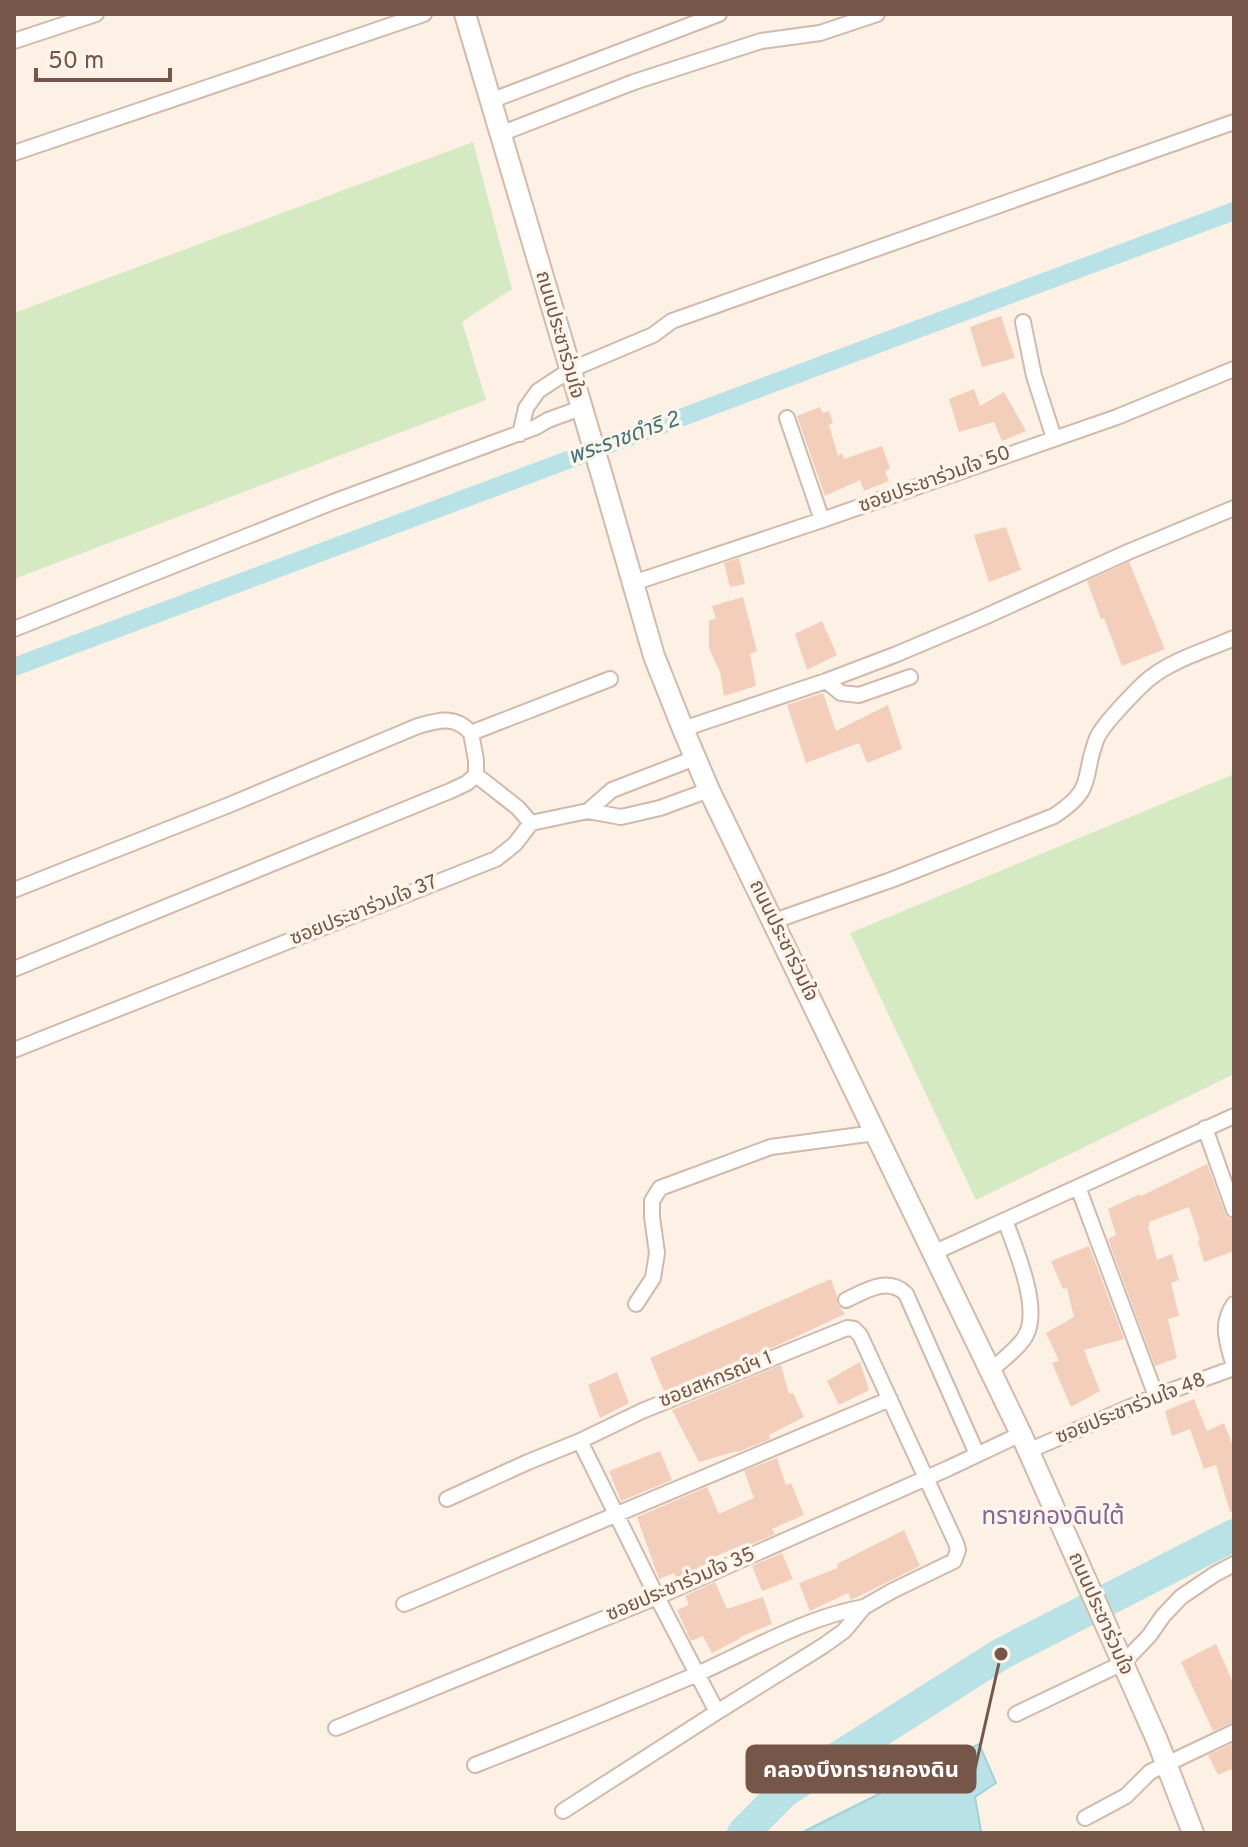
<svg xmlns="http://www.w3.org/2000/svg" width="1248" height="1847" viewBox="0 0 1248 1847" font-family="Overpass,'Noto Sans Thai',sans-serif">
<rect width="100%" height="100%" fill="#fcf1e4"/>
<path fill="#d5eac2" d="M473,142L512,289L462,322L486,400L14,579V313Z
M1234,774V1074L976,1200L850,933Z"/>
<path fill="#b8e2e6" stroke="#9ed2d8" stroke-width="2" d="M979,1744L996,1783L975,1797L981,1831L976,1833L803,1832Z"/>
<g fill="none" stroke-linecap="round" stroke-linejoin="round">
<path stroke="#b8e2e6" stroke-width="18" d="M14,667L1234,211"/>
<path stroke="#b8e2e6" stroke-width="32" d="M743,1833L785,1791L1001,1654L1234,1535"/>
</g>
<path fill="#f2cebb" d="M1001,316L1015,358L982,367L970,327Z
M974,389L980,406L1004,392L1026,431L1002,441L994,422L959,432L949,399Z
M820,407L823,413L829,411L833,423L829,425L838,456L842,453L844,459L882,446L890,468L885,472L889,481L864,491L860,480L825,496L797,416Z
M1006,527L1021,570L989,582L974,535Z
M739,558L745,584L730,587L724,563Z
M1129,562L1165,649L1122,666L1104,618L1101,619L1087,581Z
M743,597L757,651L750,654L756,686L724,696L720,672L709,648V620L716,619L712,606Z
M822,621L837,655L807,670L795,634Z
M823,693L836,731L888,705L902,749L867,763L859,743L806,763L787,705Z
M1207,1164L1225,1213L1228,1218L1234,1220V1251L1204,1262L1198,1241L1200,1240L1189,1207L1149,1222L1150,1225L1148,1226L1157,1260L1172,1254L1179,1280L1171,1283L1179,1316L1168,1319L1177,1358L1155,1366L1108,1239L1116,1235L1108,1209L1140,1194L1141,1196Z
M1089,1246L1124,1339L1084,1350L1100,1391L1071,1407L1052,1363L1059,1361L1046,1333L1074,1317L1067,1288L1063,1289L1051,1261Z
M831,1279L837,1296V1304L845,1314L776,1346L664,1391L650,1358Z
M860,1362L869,1390L839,1405L827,1381Z
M781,1365L789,1394L793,1393L804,1417L769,1435L770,1439L738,1452L737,1451L699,1462L672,1410Z
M617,1372L629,1403L600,1418L588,1385Z
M1194,1399L1207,1431L1224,1423L1234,1449V1511L1230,1512L1216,1465L1204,1469L1190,1429L1172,1436L1165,1411Z
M660,1451L672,1480L621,1501L609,1471Z
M777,1458L786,1485L791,1483L804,1515L772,1529L775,1534L745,1547L744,1544L705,1561L707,1564L676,1578L674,1573L659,1579L637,1517L707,1487L719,1514L754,1498L744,1471Z
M904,1530L920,1566L851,1600L848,1593L810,1611L799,1583L838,1568L837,1564Z
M782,1553L793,1579L762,1591L752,1566Z
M715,1582L727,1609L763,1597L772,1624L740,1637L741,1638L712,1653L703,1636L691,1641L677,1610L689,1605L685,1596Z
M1216,1644L1234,1685V1722L1213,1731L1181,1662Z
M1234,1743V1775L1231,1769L1218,1775L1208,1755Z"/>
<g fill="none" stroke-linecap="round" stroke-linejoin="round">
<g stroke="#d0baad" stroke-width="18">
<path id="street" d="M14,41L96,14
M490,101L719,14
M500,134L634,82L761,41L820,33L877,14
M14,153L424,14
M1023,322L1034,376L1054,438
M787,418L822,520
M520,434L526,408L538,391L570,370L653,335L672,321L1234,122
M633,583L822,520L1117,417L1234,369
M14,629L333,502L536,427L548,420L581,408
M826,681L841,693L859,695L910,677
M683,729L826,681L897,654L982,618L1128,552L1234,508
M476,775V760L471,733L610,679
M588,811L612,790L695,758
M14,890L229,805L418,726C439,720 455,715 471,733
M774,921L891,880L1054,816C1097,788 1081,778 1097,738C1102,727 1111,718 1119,709C1129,698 1139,687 1150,678C1174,659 1207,650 1234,638
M14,969L450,791L467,783L476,775L518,808L531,823
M14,1050L496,859L515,844L531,823L588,811L621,817L660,808L709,790
M1205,1128L1234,1210
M1078,1187L1156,1396
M933,1253L1234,1116
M846,1300C865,1291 888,1276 906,1294L977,1454
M636,1304L653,1278L657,1253L652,1217V1201L660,1188L771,1147L875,1133
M1234,1304C1219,1326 1228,1343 1234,1367
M990,1371C1000,1362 1020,1347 1026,1335C1041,1307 1015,1248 1005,1220
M580,1441L657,1597L717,1712
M1028,1451L1156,1396L1234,1368
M447,1499L528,1462L580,1441L642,1411L847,1328L854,1329L860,1335L956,1543L958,1550L954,1561L892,1591L864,1607L844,1631L823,1646L717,1712L563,1811
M404,1604L890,1399
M1016,1714L1123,1663L1149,1636L1163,1616L1181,1597L1215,1574L1234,1564
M336,1728L657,1597L949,1468L1021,1434
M475,1765C549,1736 622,1706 695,1675C751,1650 804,1618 864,1607
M1085,1818L1126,1796L1150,1772L1234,1732"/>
</g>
<g stroke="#d3baaa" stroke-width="24">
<path id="secondary" d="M465,14L603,479L654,656L683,729L709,790L1021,1434L1157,1740L1193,1833"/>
</g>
<use href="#street" stroke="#fff" stroke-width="14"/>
<use href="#secondary" stroke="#fff" stroke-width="20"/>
</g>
<g text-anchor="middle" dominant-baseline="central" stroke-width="7" stroke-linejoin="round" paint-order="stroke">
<g font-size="20" fill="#755649" stroke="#fff5ea">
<text transform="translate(559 335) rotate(74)">ถนนประชาร่วมใจ</text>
<text transform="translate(935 480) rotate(-20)">ซอยประชาร่วมใจ 50</text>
<text transform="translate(364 911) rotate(-22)">ซอยประชาร่วมใจ 37</text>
<text transform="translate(783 941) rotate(64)">ถนนประชาร่วมใจ</text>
<text transform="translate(716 1380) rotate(-22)">ซอยสหกรณ์ฯ 1</text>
<text transform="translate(1131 1409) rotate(-22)">ซอยประชาร่วมใจ 48</text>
<text transform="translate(681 1585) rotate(-23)">ซอยประชาร่วมใจ 35</text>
<text transform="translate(1100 1614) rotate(66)">ถนนประชาร่วมใจ</text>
</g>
<g font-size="22" font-style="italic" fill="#3d747a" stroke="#fff5ea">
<text transform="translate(624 439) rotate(-20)">พระราชดำริ 2</text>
</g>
<g font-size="24" fill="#846598" stroke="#fff5ea">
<text x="1053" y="1518">ทรายกองดินใต้</text>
</g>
</g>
<path fill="none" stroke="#755649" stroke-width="3" d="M1001 1654L975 1769"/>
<circle fill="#755649" stroke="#fff5ea" stroke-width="3" cx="1001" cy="1654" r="8"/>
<rect fill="#755649" stroke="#755649" stroke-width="3" x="747" y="1746" width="228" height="46" rx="8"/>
<g font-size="22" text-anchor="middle" font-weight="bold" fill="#fff">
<text x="861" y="1777">คลองบึงทรายกองดิน</text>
</g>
<rect width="1248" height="1847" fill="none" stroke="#755649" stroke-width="32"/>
<path d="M36 68v12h134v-12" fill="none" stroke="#755649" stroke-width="4"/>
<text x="48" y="68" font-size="24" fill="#755649" stroke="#fff5ea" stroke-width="6" paint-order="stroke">50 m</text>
</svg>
